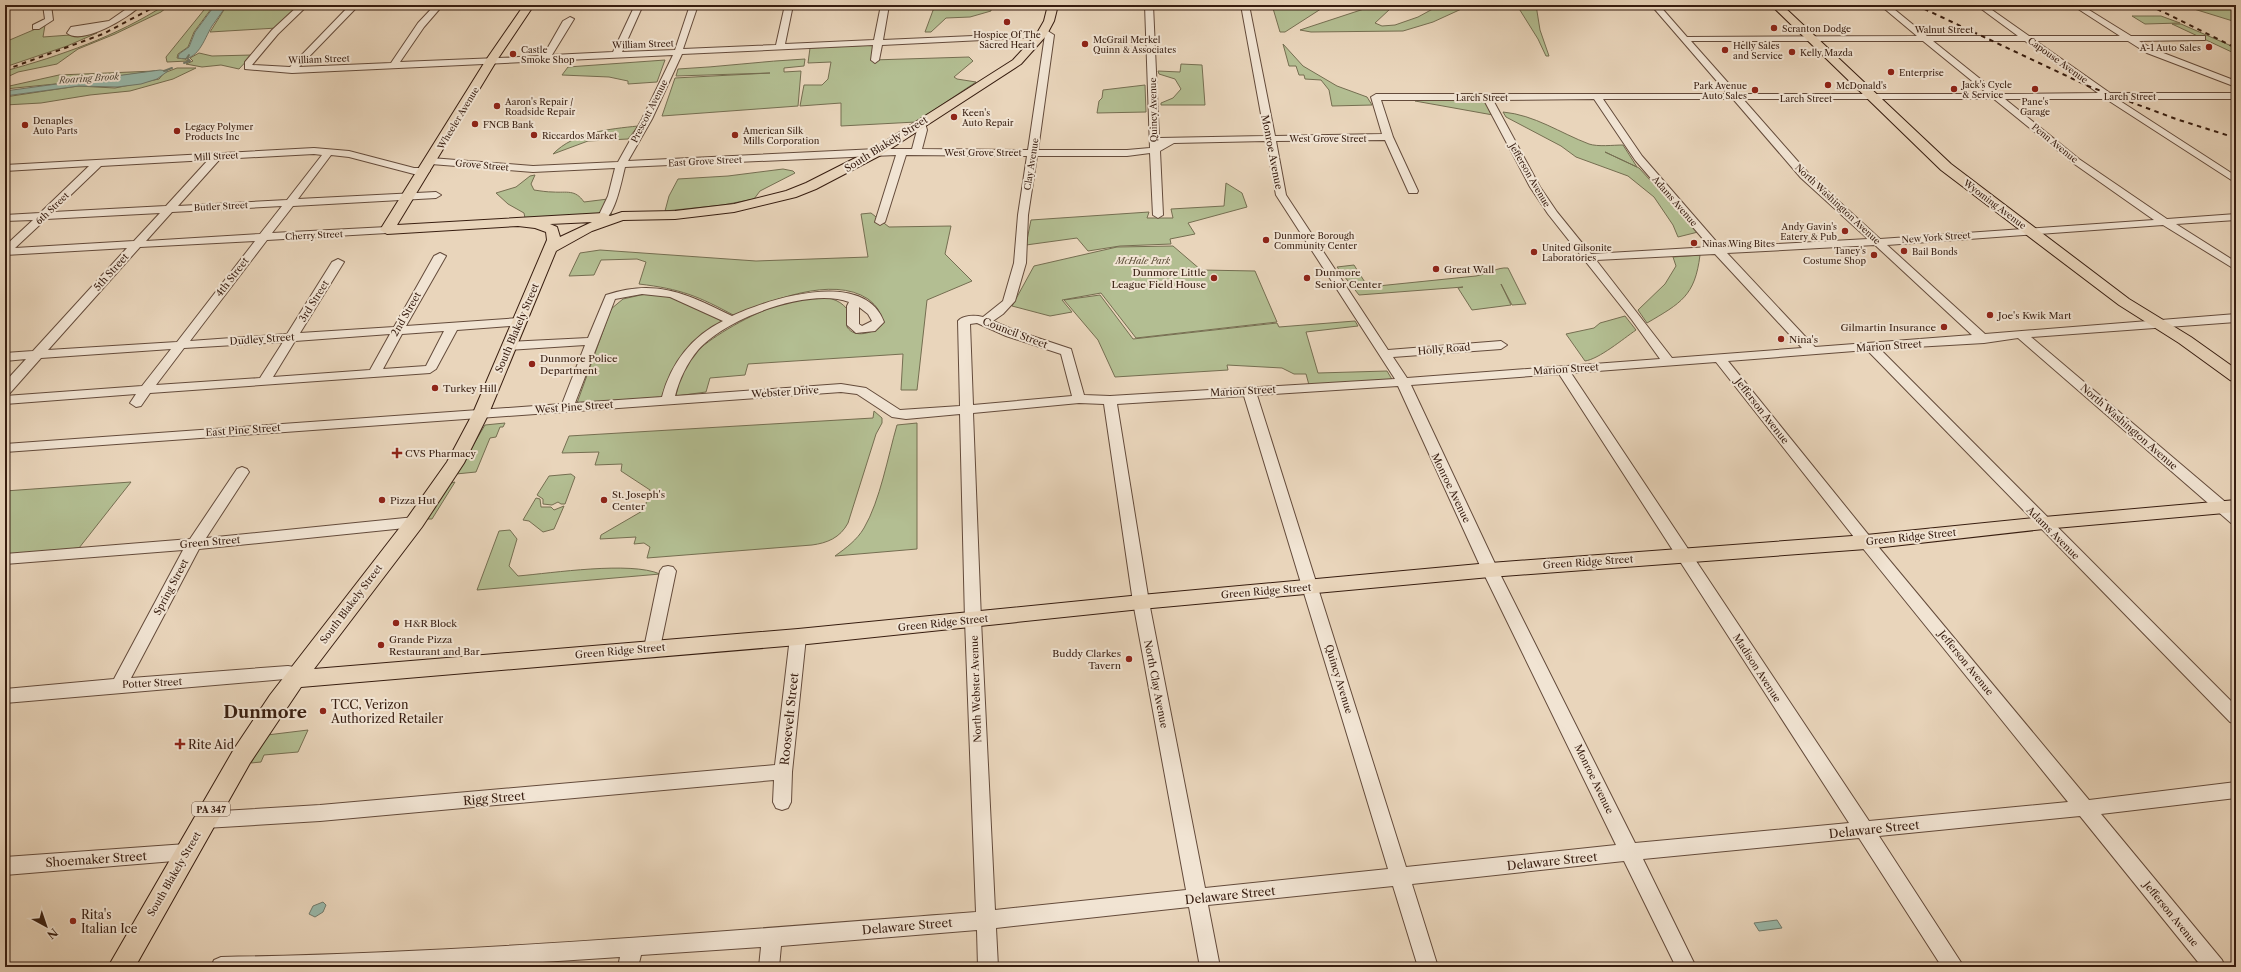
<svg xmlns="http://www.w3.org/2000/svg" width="2241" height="972" viewBox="0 0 2241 972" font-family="'Libre Caslon Text',serif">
<rect width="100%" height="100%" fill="#e9d5bb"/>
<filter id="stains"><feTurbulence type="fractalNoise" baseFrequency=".005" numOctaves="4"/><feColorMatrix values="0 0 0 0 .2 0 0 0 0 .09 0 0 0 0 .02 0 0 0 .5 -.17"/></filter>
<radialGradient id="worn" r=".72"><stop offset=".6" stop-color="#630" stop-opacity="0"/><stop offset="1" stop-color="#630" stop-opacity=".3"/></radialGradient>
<path fill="#b3be92" stroke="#756e51" d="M165,5H170L161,12L115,34L78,49L57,64L18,72L5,78V71C60,56 117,36 165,5Z
M208,5H214L194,32L188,47L178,54L177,58L185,59L188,61L167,62L166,57Z
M227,5H300L277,28L210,32Z
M935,5H991V11L970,17L946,18L931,32H925Z
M1272,5H1327L1285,32H1280Z
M1376,5H1388L1390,9L1375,23L1382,26L1395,25L1418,17L1440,5H1536L1540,30L1549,56H1546L1538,39L1518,7L1511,6H1468L1433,22L1403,31L1311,32L1300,30Z
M2181,5H2236V22Z
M2132,16H2161L2180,23L2145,24Z
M2172,24H2181L2236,48V54Z
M45,25L43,37L97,33L67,46L5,67V42Z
M1283,44L1303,66L1337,86L1367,97L1372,105L1332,106L1329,90L1321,80L1305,79L1304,75H1299L1296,66H1289Z
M873,45L872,60L969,57L973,61L954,77L957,79L976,82L916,122L841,126V103L800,106L804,85H822L828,79L831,62L808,63L810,48Z
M199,53L212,56L252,55L239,69L221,65L202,67L186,64L193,61L190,58Z
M805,59L804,66L784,68V72L801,71L798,106L662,116L675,78L770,73L676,76L678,69C721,67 763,61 805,59Z
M665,60L657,82L628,84V81L609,77L562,75L568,67Z
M1181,64L1202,65L1205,105H1161V103L1173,98L1181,89L1175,79L1159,74L1158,71L1180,72Z
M177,68H196L173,79L130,91L90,95L41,103L5,105V97L78,86L115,88L159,79L164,73Z
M155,71L75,82L5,89V87L59,75Z
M1145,85L1146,112L1097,113L1099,101L1102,98L1103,90Z
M1419,99L1484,100L1493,115L1415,101Z
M1503,112C1535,115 1560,133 1589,144C1598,147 1613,145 1623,145L1637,167L1605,152L1639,168L1698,232L1678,237L1673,225L1654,197L1628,176L1576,157L1561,146L1506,117Z
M638,126L628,139L588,141L553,154C574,132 610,129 638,126Z
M783,169L793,171L795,173L760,191L754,199L723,205L665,211L669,196L678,179L728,176Z
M535,175L531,184L534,190C541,191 547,192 553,192C567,193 575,189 584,202L608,199L612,215L525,218L524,213L508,204L496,193L516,187L530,176Z
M1226,183L1242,193L1247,207L1188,223L1195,234L1170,239L1171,244L1120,246L1088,251L1077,238L1026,245L1031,220L1149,212L1147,218H1173L1171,209L1224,206Z
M871,213L889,227L951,226L945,254L972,281L927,300L917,390H901L903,354L748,364L745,375L710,378L706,392L676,396C678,382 683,367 692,356C715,330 824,269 849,312L847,327C855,339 873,333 882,325C882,313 877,306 868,299C832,275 770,301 735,316C698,296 681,289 639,284L646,262L637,259L601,260L594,275L569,276L580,253L600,250L756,261L868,257L861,214Z
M1173,246L1201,270L1255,271L1277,322L1136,338L1101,293L1062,300L1072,312L1050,316L1012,306L1034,266L1117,247Z
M1700,255C1695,296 1681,303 1647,323L1638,310L1665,284L1676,266L1673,257Z
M1354,265L1368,287L1476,276C1488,274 1497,267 1508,268L1526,304L1512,305L1501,284L1511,305L1472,310L1458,288L1463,287L1359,295L1337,267Z
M645,294C674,294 699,308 723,322C691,344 673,358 662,397L577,403L611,309L623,299Z
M1100,295L1133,339L1277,323L1279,327L1355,321L1358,326L1306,332L1318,373L1387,371L1393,381L1309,385L1306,374H1294L1282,368L1227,365L1228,370L1115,377L1098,340L1064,300Z
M1625,316L1636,330C1623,339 1599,359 1585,361L1566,334L1594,328L1600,323Z
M874,411L882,418V423L876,434L848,523C840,538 827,543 812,545L647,558L650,547L644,543L634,544L636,537L600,539L601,535L644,510L650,490L621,471L622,464L595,465L599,452L562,453L569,436L873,418Z
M505,423L503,427H500L496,437L490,438L476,472L456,474L485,425Z
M917,423V549L835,556C846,548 857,540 864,528C880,501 888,456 897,425Z
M571,474L575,477L565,504H561L558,502L552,505L543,504V499L537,495L549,476Z
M131,482L79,548L5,555V491Z
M455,482L432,519H426L451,483Z
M536,498L540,499L541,507H551L554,510L564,506L554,529L543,532L529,521L523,520Z
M510,530L517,539L509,566L518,576C553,573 630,561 660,574L477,590L499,531Z
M308,730L298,752L264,755L261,762L251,763L267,735Z"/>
<path fill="#99b9ab" stroke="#727b6d" d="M215,5H227C222,12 217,19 212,26C204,39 198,63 178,58L179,54L189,47L195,32Z
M160,70L168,71L157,79L141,84L117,87L79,86L5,96V91Z
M323,902L326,905L323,912L315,917L309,914L313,906Z
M1777,920L1782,928L1759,931L1754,923Z"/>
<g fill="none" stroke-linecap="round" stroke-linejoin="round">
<path stroke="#727b6d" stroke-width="2" d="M184,63L190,61L187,58L189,55
M164,71L172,68"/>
<g stroke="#644b3b" stroke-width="2">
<path id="minor" d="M43,5H51L53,20L39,29H33V25L45,19Z
M132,5H141C130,17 82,46 67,33L71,27L109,21Z
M299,5H308L278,34L252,65L290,67L350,5H359L299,67L391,63L418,23L435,5H443L424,27L400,62L543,56L563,21L570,17L574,19L552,55L613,52L635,5H643L622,52L675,50L690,5H698L683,49L776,45L785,5H793L785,44L874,40L881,5H889L883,40L1041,33L1039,30L1043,28L1054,35L1038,150H1127L1150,148L1145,5H1153L1159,138L1265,136L1241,5H1249L1275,136L1382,134L1371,97L1376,94H1728L1651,5H1659L1687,37L1917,36L1880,5H1889L1927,36H2018L1976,5H1985L2029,36H2120L2072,5H2081L2131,36H2205V40H2202L2139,41L2153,49L2236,81V87L2147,53L2128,41H2036L2110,93H2236V99H2117L2236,176V183L2106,99H2005L2079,159L2167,219L2236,214V220L2176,224L2236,262V270L2163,225L1887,245L1985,334L2236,314V322L2031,337L2236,511V524L2231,523L2018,338L1984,343L1880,349L2236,706V724L2230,722L1867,350L1728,361L1871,538L2089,800L2236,782V798L2101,814L2222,960L2225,967H2202L2080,816L1879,836L1964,967H1942L1859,838L1643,859L1696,967H1676L1624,861L1412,884L1438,967H1418L1393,886L1208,905L1220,967H1200L1189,907L996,928L998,967H978L977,930L781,946L779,967H759L761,947L641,955L638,967H618L620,957L464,967H211L214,960L221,957C473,953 725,931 976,912L965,620L960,414L906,419L892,417L857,394L841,392L5,452V444L562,404L585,345L508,350L502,346L508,342L588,338L606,295C656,278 688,294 732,316C768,299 864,268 884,322L875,331L856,333L847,325V306L849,302C809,287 726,318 698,350C687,363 679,380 675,396L841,384L866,388L900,410L960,406L958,321C963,315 975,315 983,317L1003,301L1014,263L1018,215L1027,156L906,155L885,222L880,225L875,222L896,155L625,167C622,179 615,217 603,220L598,217L608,196L615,168L533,172L431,164L426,161L431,158L533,166L618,162L642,119L673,55L292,73L245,69V62L272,30ZM1045,35L1028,150L922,149L927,130L925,123L920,120L915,123L917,130L912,149H877L628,161L652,119L682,54L873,45L871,60L875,63L879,60L882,45L1041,37ZM1691,41H1923L1988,94H1738ZM1933,41H2025L2098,93L1999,94ZM1594,99L1635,160L1710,247L1591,254L1557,212L1540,187L1493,100ZM1603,99H1733L1801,178L1868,239L1721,247L1642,156ZM1743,99H1994L2073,163L2154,220L1880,239L1809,174ZM1381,100H1484L1530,187L1548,214L1632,320L1660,359L1407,378L1393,357L1501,349L1507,345L1501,341L1388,350L1286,195L1276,141L1385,140L1408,191L1409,193H1417L1418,191L1393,137ZM1266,141L1276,195L1395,379L1110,396L1084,395L1071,349L1014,330L993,321L1003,314L1015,301L1026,263L1028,215L1037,156H1127L1150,153L1153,215L1158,218L1163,215L1160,151L1174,143ZM1875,245L1972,335L1815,347L1727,253ZM1715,254L1802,348L1672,358L1596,260ZM642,294L670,297L723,321C692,336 671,363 662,397L575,403L615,299ZM859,307L868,314L872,321L862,326L859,324ZM977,323L1006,336L1061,354L1072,396L973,405L970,324ZM1716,362L1861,546L2068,802L1869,821L1571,373ZM1559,374L1849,823L1635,843L1498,570L1411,385ZM1398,386L1482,570L1616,845L1406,867L1257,395ZM1244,396L1388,869L1205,888L1149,602L1117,404ZM1079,403L1104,404L1133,602L1186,890L995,910L981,620L973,413Z
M314,148L349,151L414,168H425L430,171L425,174H414L349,157L331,155L298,199L436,192L441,195L436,198L293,206L272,233L387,227L392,230L387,233L267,240L190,341L287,334L332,262L338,259L344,262L300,333L394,327L434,256L440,253L446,256L406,326L519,318L523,319L525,322L523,325L457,330L436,369L430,373L150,393L141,406L136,407L130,403L136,394L5,404V396L142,386L171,349L41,358L10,393L5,394V382L26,359L5,361V353L33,351L127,248L5,255V246L33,220L5,221V215L40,213L89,166L5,171V165ZM314,154L322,155L287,200L178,206L220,159ZM208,160L166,206L53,212L101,166ZM282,206L260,234L146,241L172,212ZM160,213L134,241L15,248L46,219ZM255,241L177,342L48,350L140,247ZM444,331L426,366L383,369L402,334ZM390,334L370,370L273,377L295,341ZM283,342L260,378L156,385L184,348Z
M242,467L247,469L249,472L206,538L415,517L420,518L422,522L420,526L415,527L199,549L131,678L288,666L294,667L304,679L302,684L296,685L285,679L5,703V689L114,679L183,550L5,564V554L190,539L237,469Z
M668,566L673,567L676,571L660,648L658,652L652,654L646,652L644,648L660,571L663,567Z
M798,631L804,633L806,637L792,772L791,802L788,808L782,810L776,808L773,802L774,780L320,821L205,828L199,826L196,820L199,814L205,812L320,805L775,765L790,637L792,633Z
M186,844L193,846L195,852L193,858L186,860L5,875V857Z"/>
</g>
<g stroke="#371d10" stroke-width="2">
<path id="major" d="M524,5H534L497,60L397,225L604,213L610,216L622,212L675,211L734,204L786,191L806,183L873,149L1013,60L1036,35L1044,21L1048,5H1058L1054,21L1046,36L1021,64L881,155L816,189L796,197L734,212L675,219L623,220L592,231L556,251L489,413L464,463L422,527L314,669L798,629L1141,595L1490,563L1866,535L2044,517L2236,500V512L2044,529L1866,549L1490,577L1141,609L798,645L301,687L250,763L135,967H108L234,749L270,695L408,517L447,462L473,413L547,240L546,232L535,228L518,226L387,234L380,230L486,60ZM592,222L560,237L557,227L550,224Z
M1771,5H1782L1951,164L2129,299L2191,337L2236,369V382L2230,380L2179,343L2119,305L1941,170Z"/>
</g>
<use href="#minor" fill="#f1e4d3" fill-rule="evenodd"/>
<use href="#major" fill="#e9d5bb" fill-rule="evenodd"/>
<path stroke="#371d10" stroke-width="2" stroke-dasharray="4.5 4.5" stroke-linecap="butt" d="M1916,5L2088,86L2176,119L2236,138
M2149,5L2236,48
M5,70L103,34L158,5"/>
</g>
<g fill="#8f2418" stroke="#f1e4d3" stroke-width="1.5">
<circle cx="1007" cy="22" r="4"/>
<circle cx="1774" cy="28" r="4"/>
<circle cx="1085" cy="44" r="4"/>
<circle cx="2209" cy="47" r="4"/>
<circle cx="1725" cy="50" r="4"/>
<circle cx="1792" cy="52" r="4"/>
<circle cx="513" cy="54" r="4"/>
<circle cx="1891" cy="72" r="4"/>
<circle cx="1828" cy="85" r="4"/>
<circle cx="1954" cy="89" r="4"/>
<circle cx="2035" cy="89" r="4"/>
<circle cx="1755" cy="90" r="4"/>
<circle cx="497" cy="106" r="4"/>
<circle cx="954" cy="117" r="4"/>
<circle cx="475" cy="124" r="4"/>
<circle cx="25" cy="125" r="4"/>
<circle cx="177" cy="131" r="4"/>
<circle cx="534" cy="135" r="4"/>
<circle cx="735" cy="135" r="4"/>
<circle cx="1845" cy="231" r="4"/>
<circle cx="1266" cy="240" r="4"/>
<circle cx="1694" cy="243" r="4"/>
<circle cx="1904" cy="251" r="4"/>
<circle cx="1534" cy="252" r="4"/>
<circle cx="1874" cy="255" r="4"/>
<circle cx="1436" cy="269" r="4"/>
<circle cx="1214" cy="278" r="4"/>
<circle cx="1307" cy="278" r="4"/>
<circle cx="1990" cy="315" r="4"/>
<circle cx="1944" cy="327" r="4"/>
<circle cx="1781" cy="339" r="4"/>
<circle cx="532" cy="364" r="4"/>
<circle cx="435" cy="388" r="4"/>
<path d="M395 447h4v4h4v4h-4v4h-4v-4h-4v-4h4z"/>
<circle cx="382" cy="500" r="4"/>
<circle cx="604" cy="500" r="4"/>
<circle cx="396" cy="623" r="4"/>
<circle cx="381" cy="645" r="4"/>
<circle cx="1129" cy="659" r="4"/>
<circle cx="323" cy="711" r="4"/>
<path d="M178 738h4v4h4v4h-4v4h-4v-4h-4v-4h4z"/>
<circle cx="73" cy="921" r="4"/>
</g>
<g text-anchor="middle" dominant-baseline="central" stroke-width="4" stroke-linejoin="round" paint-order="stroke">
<g font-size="9" fill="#371d10" stroke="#f1e4d3" text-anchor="start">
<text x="1782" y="28">Scranton Dodge</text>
<text x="1007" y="34" text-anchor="middle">Hospice Of The<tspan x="1007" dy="10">Sacred Heart</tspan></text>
<text x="1093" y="39">McGrail Merkel<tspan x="1093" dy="10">Quinn &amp; Associates</tspan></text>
<text x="1733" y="45">Helly Sales<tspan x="1733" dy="10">and Service</tspan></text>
<text x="2201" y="47" text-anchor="end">A-1 Auto Sales</text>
<text x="521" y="49">Castle<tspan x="521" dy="10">Smoke Shop</tspan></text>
<text x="1800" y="52">Kelly Mazda</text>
<text x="1899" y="72">Enterprise</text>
<text x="1962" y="84">Jack's Cycle<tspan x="1962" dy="10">&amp; Service</tspan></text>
<text x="1747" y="85" text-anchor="end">Park Avenue<tspan x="1747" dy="10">Auto Sales</tspan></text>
<text x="1836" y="85">McDonald's</text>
<text x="505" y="101">Aaron's Repair /<tspan x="505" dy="10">Roadside Repair</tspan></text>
<text x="2035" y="101" text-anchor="middle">Pane's<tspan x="2035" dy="10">Garage</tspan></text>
<text x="962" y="112">Keen's<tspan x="962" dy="10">Auto Repair</tspan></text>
<text x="33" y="120">Denaples<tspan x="33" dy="10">Auto Parts</tspan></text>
<text x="483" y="124">FNCB Bank</text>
<text x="185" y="126">Legacy Polymer<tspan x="185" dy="10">Products Inc</tspan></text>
<text x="743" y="130">American Silk<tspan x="743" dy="10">Mills Corporation</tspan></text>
<text x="542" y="135">Riccardos Market</text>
<text x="1837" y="226" text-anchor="end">Andy Gavin's<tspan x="1837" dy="10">Eatery &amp; Pub</tspan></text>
<text x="1274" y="235">Dunmore Borough<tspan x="1274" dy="10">Community Center</tspan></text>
<text x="1702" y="243">Ninas Wing Bites</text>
<text x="1542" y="247">United Gilsonite<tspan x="1542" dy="10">Laboratories</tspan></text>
<text x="1866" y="250" text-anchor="end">Taney's<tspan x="1866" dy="10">Costume Shop</tspan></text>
<text x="1912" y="251">Bail Bonds</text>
</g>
<g font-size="9" fill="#371d10" stroke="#f1e4d3">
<text x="1944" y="29">Walnut Street</text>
<text transform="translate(643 44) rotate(-2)">William Street</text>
<text transform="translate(319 59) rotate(-2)">William Street</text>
<text transform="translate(2058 60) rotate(36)">Capouse Avenue</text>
<text x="2130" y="96">Larch Street</text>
<text x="1482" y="97">Larch Street</text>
<text x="1806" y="98">Larch Street</text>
<text transform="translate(1153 110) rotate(-91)">Quincy Avenue</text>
<text transform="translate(649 111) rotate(-63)">Prescott Avenue</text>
<text transform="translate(458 118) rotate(-59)">Wheeler Avenue</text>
<text x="1328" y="138">West Grove Street</text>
<text transform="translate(2055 143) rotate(39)">Penn Avenue</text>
<text x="983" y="152">West Grove Street</text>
<text transform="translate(216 156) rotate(-3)">Mill Street</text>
<text transform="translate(705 161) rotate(-3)">East Grove Street</text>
<text transform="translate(1031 164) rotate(-81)">Clay Avenue</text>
<text transform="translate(482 165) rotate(5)">Grove Street</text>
<text transform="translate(1530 175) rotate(60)">Jefferson Avenue</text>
<text transform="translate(1675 201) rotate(49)">Adams Avenue</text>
<text transform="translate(1838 204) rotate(43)">North Washington Avenue</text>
<text transform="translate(1995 204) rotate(37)">Wyoming Avenue</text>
<text transform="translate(221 206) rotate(-3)">Butler Street</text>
<text transform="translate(52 208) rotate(-44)">6th Street</text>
<text transform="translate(314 235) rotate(-3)">Cherry Street</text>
<text transform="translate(1936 237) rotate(-4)">New York Street</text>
</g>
<g font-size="9" font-style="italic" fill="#544c3e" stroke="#f1e4d3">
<text transform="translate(89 78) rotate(-4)">Roaring Brook</text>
</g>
<g font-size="9" font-style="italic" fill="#5c4d37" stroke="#f1e4d3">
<text x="1143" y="260">McHale Park</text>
</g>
<rect fill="#f1e4d3" stroke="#6f594a" stroke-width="1" x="192" y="802" width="38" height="14" rx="3"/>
<g font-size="9" font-weight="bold" fill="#371d10">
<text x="211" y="809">PA 347</text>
</g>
<g font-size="10" fill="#371d10" stroke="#f1e4d3">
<text transform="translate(886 144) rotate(-32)">South Blakely Street</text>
<text transform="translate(1272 152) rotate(79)">Monroe Avenue</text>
<text transform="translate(111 272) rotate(-48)">5th Street</text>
<text transform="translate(232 277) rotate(-52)">4th Street</text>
<text transform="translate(314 301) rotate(-58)">3rd Street</text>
<text transform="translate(406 314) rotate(-60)">2nd Street</text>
<text transform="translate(517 328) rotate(-67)">South Blakely Street</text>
<text transform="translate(1015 333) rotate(21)">Council Street</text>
<text transform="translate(262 339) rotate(-4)">Dudley Street</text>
<text transform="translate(1889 346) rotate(-4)">Marion Street</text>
<text transform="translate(1444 349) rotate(-5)">Holly Road</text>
<text transform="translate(1566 369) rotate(-4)">Marion Street</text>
<text transform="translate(1243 391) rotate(-3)">Marion Street</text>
<text transform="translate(785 392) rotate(-4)">Webster Drive</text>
<text transform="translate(574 407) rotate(-4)">West Pine Street</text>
<text transform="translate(1762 411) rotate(52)">Jefferson Avenue</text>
<text transform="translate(2129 427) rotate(41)">North Washington Avenue</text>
<text transform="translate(243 430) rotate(-4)">East Pine Street</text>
<text transform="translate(1451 488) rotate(64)">Monroe Avenue</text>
<text transform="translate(2053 533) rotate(45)">Adams Avenue</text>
<text transform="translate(1911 537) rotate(-6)">Green Ridge Street</text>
<text transform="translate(210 542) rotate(-5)">Green Street</text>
<text transform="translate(1588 562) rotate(-4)">Green Ridge Street</text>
<text transform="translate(171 587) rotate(-62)">Spring Street</text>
<text transform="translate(1266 591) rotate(-5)">Green Ridge Street</text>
<text transform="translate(351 604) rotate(-53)">South Blakely Street</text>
<text transform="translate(943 623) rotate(-6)">Green Ridge Street</text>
<text transform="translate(620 651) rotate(-5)">Green Ridge Street</text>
<text transform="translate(1966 663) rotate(51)">Jefferson Avenue</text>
<text transform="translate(1757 668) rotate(57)">Madison Avenue</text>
<text transform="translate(1339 679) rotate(73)">Quincy Avenue</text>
<text transform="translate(152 683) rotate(-3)">Potter Street</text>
<text transform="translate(1156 684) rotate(79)">North Clay Avenue</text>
<text transform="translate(976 689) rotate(-92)">North Webster Avenue</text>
<text transform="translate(1594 779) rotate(64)">Monroe Avenue</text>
<text transform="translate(174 874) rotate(-60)">South Blakely Street</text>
<text transform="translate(2171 914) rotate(51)">Jefferson Avenue</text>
</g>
<g font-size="10" fill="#371d10" stroke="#f1e4d3" text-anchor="start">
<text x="1444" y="269">Great Wall</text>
<text x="1206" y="272" text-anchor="end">Dunmore Little<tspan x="1206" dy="12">League Field House</tspan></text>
<text x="1315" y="272">Dunmore<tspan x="1315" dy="12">Senior Center</tspan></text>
<text x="1998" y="315">Joe's Kwik Mart</text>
<text x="1936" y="327" text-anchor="end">Gilmartin Insurance</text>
<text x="1789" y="339">Nina's</text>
<text x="540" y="358">Dunmore Police<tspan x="540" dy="12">Department</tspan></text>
<text x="443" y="388">Turkey Hill</text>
<text x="405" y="453">CVS Pharmacy</text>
<text x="612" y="494">St. Joseph's<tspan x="612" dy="12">Center</tspan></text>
<text x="390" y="500">Pizza Hut</text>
<text x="404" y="623">H&amp;R Block</text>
<text x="389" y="639">Grande Pizza<tspan x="389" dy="12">Restaurant and Bar</tspan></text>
<text x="1121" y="653" text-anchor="end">Buddy Clarkes<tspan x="1121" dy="12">Tavern</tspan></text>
</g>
<g font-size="12" fill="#371d10" stroke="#f1e4d3" text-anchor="start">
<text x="331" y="704">TCC, Verizon<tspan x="331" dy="14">Authorized Retailer</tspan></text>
<text x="188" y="744">Rite Aid</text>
<text x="81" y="914">Rita's<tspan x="81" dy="14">Italian Ice</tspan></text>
</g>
<g font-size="12" fill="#371d10" stroke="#f1e4d3">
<text transform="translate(789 719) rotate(-84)">Roosevelt Street</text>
<text transform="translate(494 798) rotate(-5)">Rigg Street</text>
<text transform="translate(1874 829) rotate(-6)">Delaware Street</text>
<text transform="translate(96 859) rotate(-4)">Shoemaker Street</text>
<text transform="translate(1552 861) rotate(-6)">Delaware Street</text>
<text transform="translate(1230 895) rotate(-6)">Delaware Street</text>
<text transform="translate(907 926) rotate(-5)">Delaware Street</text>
</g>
<g font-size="17" font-weight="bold" fill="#371d10" stroke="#f1e4d3">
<text x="265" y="712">Dunmore</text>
</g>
</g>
<rect width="2241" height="972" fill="none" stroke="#e9d5bb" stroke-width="20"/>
<rect x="6" y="6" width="2229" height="960" fill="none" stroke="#371d10" stroke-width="2"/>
<rect x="10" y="10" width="2221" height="952" fill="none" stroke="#371d10"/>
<g transform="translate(46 926) rotate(140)" stroke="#f1e4d3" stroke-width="3" paint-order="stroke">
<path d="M0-3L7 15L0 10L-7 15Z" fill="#371d10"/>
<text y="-6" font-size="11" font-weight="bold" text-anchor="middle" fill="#371d10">N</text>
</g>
<rect width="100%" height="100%" filter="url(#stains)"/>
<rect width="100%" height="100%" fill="url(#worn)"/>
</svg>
